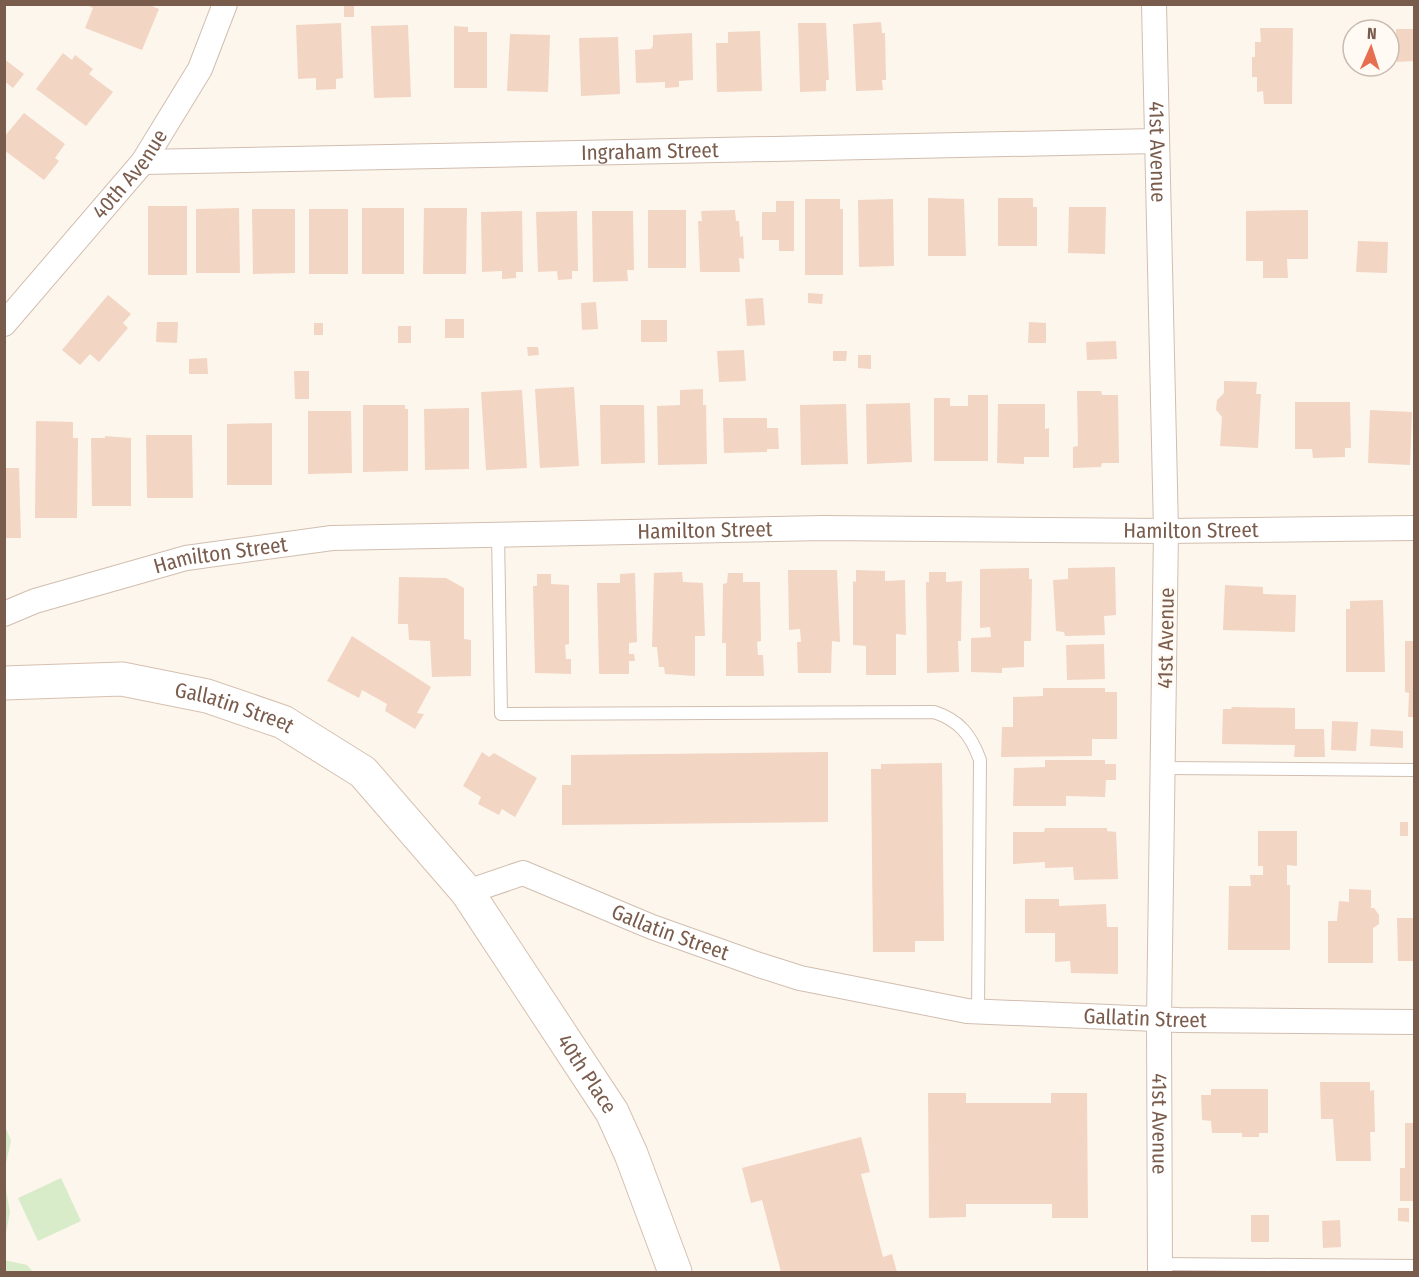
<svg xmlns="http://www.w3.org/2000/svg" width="1419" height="1277" viewBox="0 0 1419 1277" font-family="'Fira Sans Condensed',sans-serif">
<rect width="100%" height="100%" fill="#fdf6ec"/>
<path fill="#d8ecc9" d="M5,1126L11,1141L5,1167Z
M61,1178L81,1221L38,1241L18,1198Z
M5,1184L10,1212L5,1238H4Z
M4,1260L27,1265L33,1272H5Z"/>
<path fill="#f3d5c3" d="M147,4L159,9L142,50L85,28L93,8L85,4Z
M344,4H354V17H344Z
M881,22L882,33H885L886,80H882L883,90L856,91L853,24Z
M341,23L343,78L336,79V89L316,90V78L298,79L296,25Z
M798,23H826L829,80H826V91L800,92Z
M408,25L411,97L374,98L371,26Z
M454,26L468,27V32H487V88H454Z
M1260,28H1293L1292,104H1264L1263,91L1257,92V77H1252V57H1255V42H1261Z
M1396,29H1414V61L1397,62Z
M760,31L762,91L717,92L716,43H728V32Z
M692,33L693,80L679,81V87L665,88V82L636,83L635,50L651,49L653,46V35Z
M510,34L550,35L548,92L507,91Z
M618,37L620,94L581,96L579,38Z
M63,53L72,60L75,55L93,69L89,74L113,92L86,126L36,89Z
M4,59L24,74L13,88L4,81Z
M24,113L65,144L55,158L59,161L44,180L4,150V137Z
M928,198L964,199L966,256H928Z
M998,198H1033V207H1037V246H998Z
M805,199H840V209H843V275H805Z
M893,199L894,266L859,267L858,200Z
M776,201H794V251H779V240H762V212H776Z
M148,206H187V275H148Z
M1069,207H1106L1105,254L1068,253Z
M239,208L240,273H196V209Z
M362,208H404V274H362Z
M424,208H467L466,274H423Z
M252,209H295V273L253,274Z
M309,209H348V274H309Z
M648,210H686V268H648Z
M735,210L736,221H739L740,237L743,236L744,259L739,258L740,272H700L698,221H702L701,211Z
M1308,210V259H1287L1288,278H1263V261H1246V211Z
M522,211L523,272H516V278L502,279V271L482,272L481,212Z
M577,211L578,271H572V279L558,280L557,271L538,272L536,212Z
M592,211H633L634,270H627L628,281L593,282Z
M1358,241L1388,242L1387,273L1356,272Z
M808,293L823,294L822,304L808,303Z
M108,295L131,314L123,323L128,328L99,362L90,354L80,365L62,350Z
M763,298L765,325L747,326L745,299Z
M596,302L598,329L582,330L581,303Z
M445,319H464V338H445Z
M641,320H667V342H641Z
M157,322H178L177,343L156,342Z
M1029,322L1046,323V343H1028Z
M314,323H323V335H314Z
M398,326H411V343H398Z
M1116,341L1117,359L1087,360L1086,342Z
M527,347H538L539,355L528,356Z
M744,350L746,381L719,382L717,351Z
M833,351H847L846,361H833Z
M858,355H871V369L858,368Z
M207,358L208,374H189V359Z
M294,371H309V399H295Z
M1224,381L1257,382L1256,394H1261L1258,448L1220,446L1222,417L1216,410L1217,400L1224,393Z
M574,387L579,466L540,468L535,389Z
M703,389V405H706L707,464L658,465L657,406L680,405V390Z
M522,390L527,468L486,470L481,392Z
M1077,391H1101L1102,395H1118L1119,463H1102L1101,467L1073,468V447L1078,446Z
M968,395H988V461H934V398H950V406H968Z
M1295,402H1350L1351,448H1345V457L1313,458L1312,449H1295Z
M910,403L912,462L867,464L866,404Z
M846,404L848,464L801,465L800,405Z
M998,404H1045V429L1049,428V457H1024V464L997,463Z
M363,405H405V409H408V471L363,472Z
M600,405H644L645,463L601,464Z
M469,408V469L425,470L424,409Z
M1370,410L1412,412L1410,465L1368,463Z
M308,411H351L352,473L308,474Z
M723,418H767V428H778L779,449H767V452L724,453Z
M36,421L73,422V438H78L77,518H35Z
M272,423V485H227V424Z
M146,435H192L193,498H147Z
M105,436L131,438V506H92L91,438H105Z
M4,468H19L21,538H4Z
M1115,567L1116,615L1104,616L1105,635L1065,636L1064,632L1056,631L1053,580L1068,579V568Z
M1029,568V579H1032L1031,641H1024V667L1002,668V673L971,672V638L991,637L990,627L980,628V569Z
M788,570H837L840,642L832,641L831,673H798L797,642H801L800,629L789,630Z
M856,570L885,571V581L905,580L906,635L896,634V675H866V646L853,645V581L856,582Z
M682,572L683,582L703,583L705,636H695V676L665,674L664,667H659L657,647H652L654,573Z
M929,572H946V582L962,581L961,641H958L959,672L927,673L926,582H929Z
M635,573L637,642L629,643V654H634L635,661H629V674H599L597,583H620V574Z
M728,573H743V582H760L761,641L757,642L758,655H763L764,676H726V643H722L723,584L727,583Z
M537,574H551V584L569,585V644L565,645L566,659H571V674L535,673L533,586H537Z
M399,577L446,578L464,588V639L471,640V676L432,677L430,641L409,640L408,624H398Z
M1225,585L1263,587V594L1296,595L1295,632L1223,630Z
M1383,600L1385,672H1346V609H1350V601Z
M352,636L431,687L417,713L424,714L415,729L385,711L387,704L362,690L359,698L327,681Z
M1405,641H1414V717H1408L1409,693L1405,692Z
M1104,644L1105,679L1067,680L1066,645Z
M1043,688H1105V692H1117V739H1092V756L1001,757L1002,727H1013V697L1043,696Z
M1232,707L1295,708V729H1324L1325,757H1294L1295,745L1222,744L1223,709H1231Z
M1332,721L1358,722L1356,751L1331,750Z
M1371,729L1403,731V748L1370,746Z
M482,752L489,757L494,753L537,778L515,817L502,809L499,815L478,804L481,797L463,786Z
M828,752V822L562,825V785H571V755Z
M1045,760H1105V764H1116V780H1106L1105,797L1066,796V806H1013L1014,768L1045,767Z
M942,763L944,941H915V952H873L871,769H881V764Z
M1400,822H1408V836H1400Z
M1045,828H1107V831L1116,832L1118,879L1074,880L1073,867L1045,868V862L1013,864V832H1044Z
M1258,831H1297V866L1287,865V885H1290V950H1228L1229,886H1251L1250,875H1263V866H1258Z
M1349,889L1371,890V908H1374L1379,915V924L1373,928V963H1328V921H1337L1339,901L1349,902Z
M1025,899H1059V906L1106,904L1107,927H1118V974L1071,973L1070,961L1055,962V933H1025Z
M1397,918H1414V961H1398Z
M1320,1082H1370V1091L1374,1090L1375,1132H1370L1371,1161H1336L1333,1119H1321Z
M1211,1089H1268V1133H1259V1137H1242V1133H1212L1211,1121L1202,1120L1201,1095H1211Z
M928,1093H966V1103H1051V1093H1087L1088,1218H1052V1204H966V1217L929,1218Z
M1405,1123H1414V1201H1400V1168H1405Z
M861,1137L870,1172L861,1174L883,1257L892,1254L897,1272H781L762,1200L751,1203L742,1168Z
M1398,1208H1409V1222L1398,1221Z
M1251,1215H1269V1242H1251Z
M1340,1220L1341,1247L1323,1248L1322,1221Z"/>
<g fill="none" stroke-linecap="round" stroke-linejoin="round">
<g stroke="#d1beb0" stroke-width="14">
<path id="lane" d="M498,534L501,714L934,712C959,720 971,735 980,760L978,1012
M1164,768L1414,770
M1160,1264L1414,1266"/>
</g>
<g stroke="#d1beb0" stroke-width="26">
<g id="street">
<path id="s1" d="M1154,4L1166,531L1159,1020L1160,1272"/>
<path id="s2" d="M143,162L1155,141"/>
<path id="s3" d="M4,324L143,162L200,69L225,4"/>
<path id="s4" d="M4,614L35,601L186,558L332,538L824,528L1166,531L1414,528"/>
<path id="s5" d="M467,892L523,873L652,927L759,965L800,978L967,1011L1179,1020L1414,1022"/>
</g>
</g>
<g stroke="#d6c0b0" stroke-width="35">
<g id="secondary">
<path id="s6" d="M4,683L122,679L207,696L283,722L363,772L467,892L612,1112L631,1154L675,1272"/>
</g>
</g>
<use href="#lane" stroke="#fff" stroke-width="12"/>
<use href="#street" stroke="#fff" stroke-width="24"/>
<use href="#secondary" stroke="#fff" stroke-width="33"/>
</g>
<g text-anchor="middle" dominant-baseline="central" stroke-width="5" stroke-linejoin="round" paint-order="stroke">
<g font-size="21" fill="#7a5c4d" stroke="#fffaf3">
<text stroke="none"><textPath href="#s2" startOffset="507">Ingraham Street</textPath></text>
<text stroke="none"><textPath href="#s1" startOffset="148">41st Avenue</textPath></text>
<text stroke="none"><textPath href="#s3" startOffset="196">40th Avenue</textPath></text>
<text stroke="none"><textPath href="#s4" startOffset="711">Hamilton Street</textPath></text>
<text stroke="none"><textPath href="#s4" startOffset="1197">Hamilton Street</textPath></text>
<text stroke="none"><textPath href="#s4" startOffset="225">Hamilton Street</textPath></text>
<text transform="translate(1166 638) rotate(-89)">41st Avenue</text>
<text stroke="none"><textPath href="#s6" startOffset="234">Gallatin Street</textPath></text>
<text stroke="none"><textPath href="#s5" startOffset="218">Gallatin Street</textPath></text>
<text stroke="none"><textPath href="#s5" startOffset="704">Gallatin Street</textPath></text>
<text stroke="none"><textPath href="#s6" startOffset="756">40th Place</textPath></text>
<text stroke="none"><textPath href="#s1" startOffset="1120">41st Avenue</textPath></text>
</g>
</g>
<rect width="1419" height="1277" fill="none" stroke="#7a5c4d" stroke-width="12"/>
<g transform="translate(1371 48) rotate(3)"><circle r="28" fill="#fffaf3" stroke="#cabbb1" stroke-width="1.5"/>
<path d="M0-4.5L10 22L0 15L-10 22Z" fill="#e76f51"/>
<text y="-9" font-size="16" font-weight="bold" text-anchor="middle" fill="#7a5c4d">N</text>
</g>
</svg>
